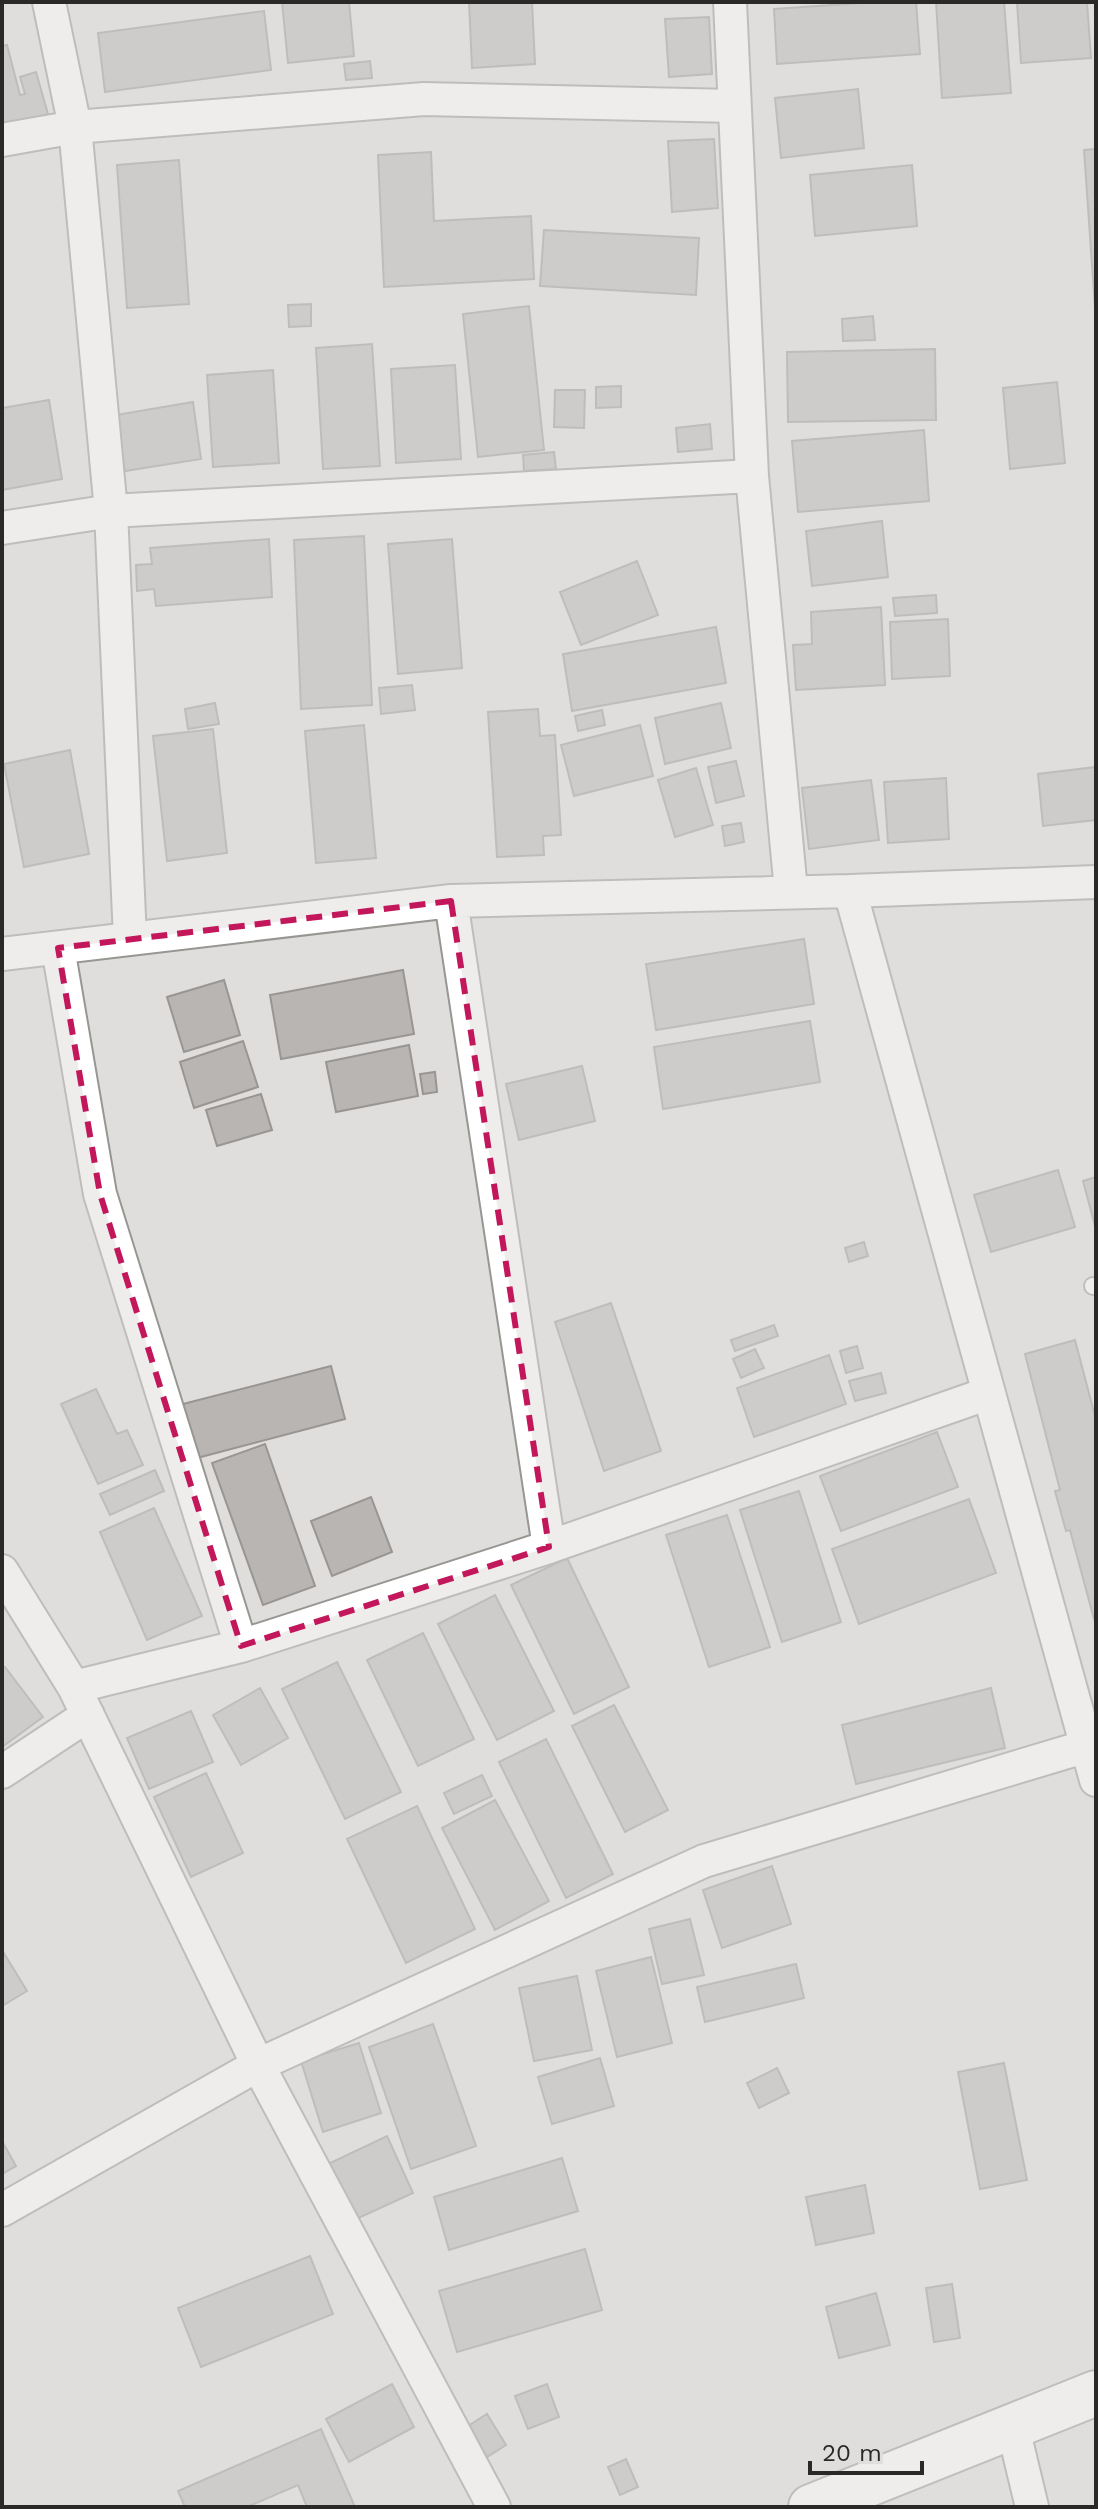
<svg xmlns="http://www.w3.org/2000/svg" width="1098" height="2509" viewBox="0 0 1098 2509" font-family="'Work Sans',sans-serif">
<rect width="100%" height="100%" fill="#e0dedc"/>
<path fill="#b8b5b3" stroke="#989593" stroke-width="2" d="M282,2H349L354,56L288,63Z
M469,2H532L535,64L472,68Z
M876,2H916L920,54L777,64L774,9Z
M936,2H1004L1011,93L942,98Z
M1017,2H1087L1091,58L1021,63Z
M264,11L271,70L105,92L98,33Z
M709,17L712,74L669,77L665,19Z
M7,45L20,95L25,94L20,77L36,72L48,114L2,128V46Z
M370,61L372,78L346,80L344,64Z
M858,89L864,148L781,158L775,98Z
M714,139L718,208L672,212L668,141Z
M1096,149V308H1095L1084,150Z
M431,152L434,221L531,216L534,279L384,287L378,155Z
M179,160L189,304L127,308L117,165Z
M912,165L917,226L815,236L810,175Z
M544,230L699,238L696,295L540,286Z
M311,304V326L289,327L288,305Z
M529,306L544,450L478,457L463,314Z
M873,316L875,340L843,341L842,319Z
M372,344L380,466L323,469L316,348Z
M935,349L936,420L788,422L787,352Z
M455,365L461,459L396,463L391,369Z
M273,370L279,463L213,467L207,375Z
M1057,382L1065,463L1010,469L1003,388Z
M621,386V407L596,408V387Z
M555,390H585L584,428L554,427Z
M49,400L62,479L2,490V408Z
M193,402L201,459L125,471L116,415Z
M710,424L712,449L678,452L676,428Z
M924,430L929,501L798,512L792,441Z
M554,452L556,469L524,471L523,455Z
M882,521L888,577L812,586L806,531Z
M364,536L372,705L301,709L294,540Z
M269,539L272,597L156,606L154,589L137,591L136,565L152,564L150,548Z
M452,539L462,668L398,674L388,544Z
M637,561L658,615L581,645L560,592Z
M936,595L937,613L895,616L893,598Z
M881,607L885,685L796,690L793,645L812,644L811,612Z
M948,619L950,676L892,679L890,622Z
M716,627L726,683L572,711L563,654Z
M412,685L415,710L381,714L379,688Z
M215,703L219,724L188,729L185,709Z
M721,703L731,748L665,764L655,718Z
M538,709L540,736L555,735L561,835L543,836L544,855L497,857L488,712Z
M602,710L605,725L578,731L575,716Z
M364,725L376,858L316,863L305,731Z
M640,725L653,776L574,796L561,745Z
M213,729L227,853L167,861L153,736Z
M70,750L89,854L24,867L4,764Z
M736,761L744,796L716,803L708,767Z
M1096,767V820L1043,826L1038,774Z
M696,768L713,825L675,837L658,780Z
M946,778L949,839L888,843L884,782Z
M871,780L879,840L809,849L802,788Z
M741,823L744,842L725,846L722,826Z
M804,939L814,1004L656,1030L646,964Z
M403,970L414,1034L281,1059L270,995Z
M224,980L240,1035L184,1052L167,997Z
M810,1021L820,1082L663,1109L654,1047Z
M243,1041L258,1087L194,1108L180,1062Z
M409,1045L418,1096L336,1112L326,1062Z
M582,1066L595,1121L519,1140L506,1084Z
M435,1072L437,1092L423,1094L420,1074Z
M261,1094L272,1130L217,1146L206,1110Z
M1058,1170L1075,1227L991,1252L974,1195Z
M1096,1177V1230L1083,1181Z
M864,1242L868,1256L849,1262L845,1248Z
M611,1303L661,1451L604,1471L555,1322Z
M774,1325L778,1336L735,1351L731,1340Z
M1075,1340L1096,1420V1618L1094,1619L1070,1530L1066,1531L1055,1491L1060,1490L1025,1354Z
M857,1346L863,1368L846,1373L840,1351Z
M755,1349L764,1368L741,1378L733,1359Z
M829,1355L846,1404L754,1437L737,1388Z
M331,1366L345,1419L197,1458L183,1404Z
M881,1373L886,1393L855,1401L849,1381Z
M96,1389L117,1434L127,1430L143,1465L98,1484L61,1404Z
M937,1432L958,1487L841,1531L820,1476Z
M265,1444L315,1586L263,1605L212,1463Z
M155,1470L164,1491L110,1515L100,1494Z
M799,1491L841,1622L782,1642L740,1510Z
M371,1497L392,1552L332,1576L311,1521Z
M969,1499L996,1573L859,1624L832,1549Z
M154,1508L202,1616L147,1640L100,1532Z
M727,1515L770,1647L709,1667L666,1535Z
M567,1558L629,1687L574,1714L511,1585Z
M495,1595L554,1711L497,1740L438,1624Z
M423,1633L474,1739L418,1766L367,1660Z
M337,1662L401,1792L345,1819L282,1689Z
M5,1667L43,1717L2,1747V1669Z
M260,1688L288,1738L241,1765L213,1715Z
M991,1688L1005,1748L856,1784L842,1725Z
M614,1705L668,1810L625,1832L572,1726Z
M191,1711L213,1762L149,1789L127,1738Z
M546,1739L613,1874L566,1898L499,1762Z
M206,1773L243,1853L191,1877L154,1797Z
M482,1775L492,1796L454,1814L444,1793Z
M495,1800L549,1901L495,1930L442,1828Z
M417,1806L475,1929L406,1963L347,1839Z
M772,1866L791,1924L722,1948L703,1890Z
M690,1919L704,1975L662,1984L649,1929Z
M2,1950L27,1991L2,2006Z
M651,1957L672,2043L617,2057L596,1971Z
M796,1964L804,1998L705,2022L697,1987Z
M577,1976L592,2050L534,2061L519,1988Z
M433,2024L476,2146L411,2169L369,2047Z
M359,2043L381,2113L323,2132L301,2061Z
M600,2058L614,2106L552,2124L538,2077Z
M1004,2063L1027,2180L980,2189L958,2072Z
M777,2068L789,2093L759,2108L747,2083Z
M387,2136L413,2193L352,2221L326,2165Z
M2,2141L16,2166L2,2174Z
M562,2158L578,2211L449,2250L434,2197Z
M865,2185L874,2233L816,2245L806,2197Z
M585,2249L602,2310L457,2352L439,2291Z
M310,2256L333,2314L201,2367L178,2308Z
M952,2284L960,2338L934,2342L926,2288Z
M876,2293L890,2345L839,2358L826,2307Z
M392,2384L414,2427L349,2462L326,2419Z
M547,2384L559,2417L528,2429L515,2396Z
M487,2414L506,2445L487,2457L468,2426Z
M321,2429L355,2507H307L298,2485L247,2507H185L178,2491Z
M626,2459L638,2487L620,2495L608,2467Z"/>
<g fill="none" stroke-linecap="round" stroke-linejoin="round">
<g stroke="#989693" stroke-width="20">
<path id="service" d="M1093,1286H1096"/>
</g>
<g stroke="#989693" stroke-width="36">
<path id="minor" d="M49,2L75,127L111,511L130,939
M730,2L752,476L791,891
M2,140L75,127L424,99L734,106
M2,528L111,511L752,476
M850,891L1096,882
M451,901L549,1547
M58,948L100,1194L241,1646
M2,954L451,901L850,891L1096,1780
M2,1571L74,1687L241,1646L549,1547L989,1393
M74,1687L258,2065L494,2507
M2,1772L88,1715
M2,2210L258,2065L704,1861L1087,1746
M1013,2428L1032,2507"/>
</g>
<g stroke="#989693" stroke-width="48">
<path id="secondary" d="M811,2507L1096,2393"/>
</g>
<use href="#service" stroke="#fff" stroke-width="16"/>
<use href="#minor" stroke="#fff" stroke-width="32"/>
<use href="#secondary" stroke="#fff" stroke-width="44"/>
</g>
<path d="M0 0H1098V2509H0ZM451,901L549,1547L241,1646L100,1194L58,948Z" fill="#e0dedc" fill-opacity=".55" fill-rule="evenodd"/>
<path fill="none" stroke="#c2185b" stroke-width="6" stroke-dasharray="16 10" stroke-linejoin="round" d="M451,901L549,1547L241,1646L100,1194L58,948Z"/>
<rect width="1098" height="2509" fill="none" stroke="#2a2928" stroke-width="8"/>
<path d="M810 2461v12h112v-12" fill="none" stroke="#2a2928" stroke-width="4"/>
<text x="822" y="2461" font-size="24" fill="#2a2928" stroke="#e0dedc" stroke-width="6" paint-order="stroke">20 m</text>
</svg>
